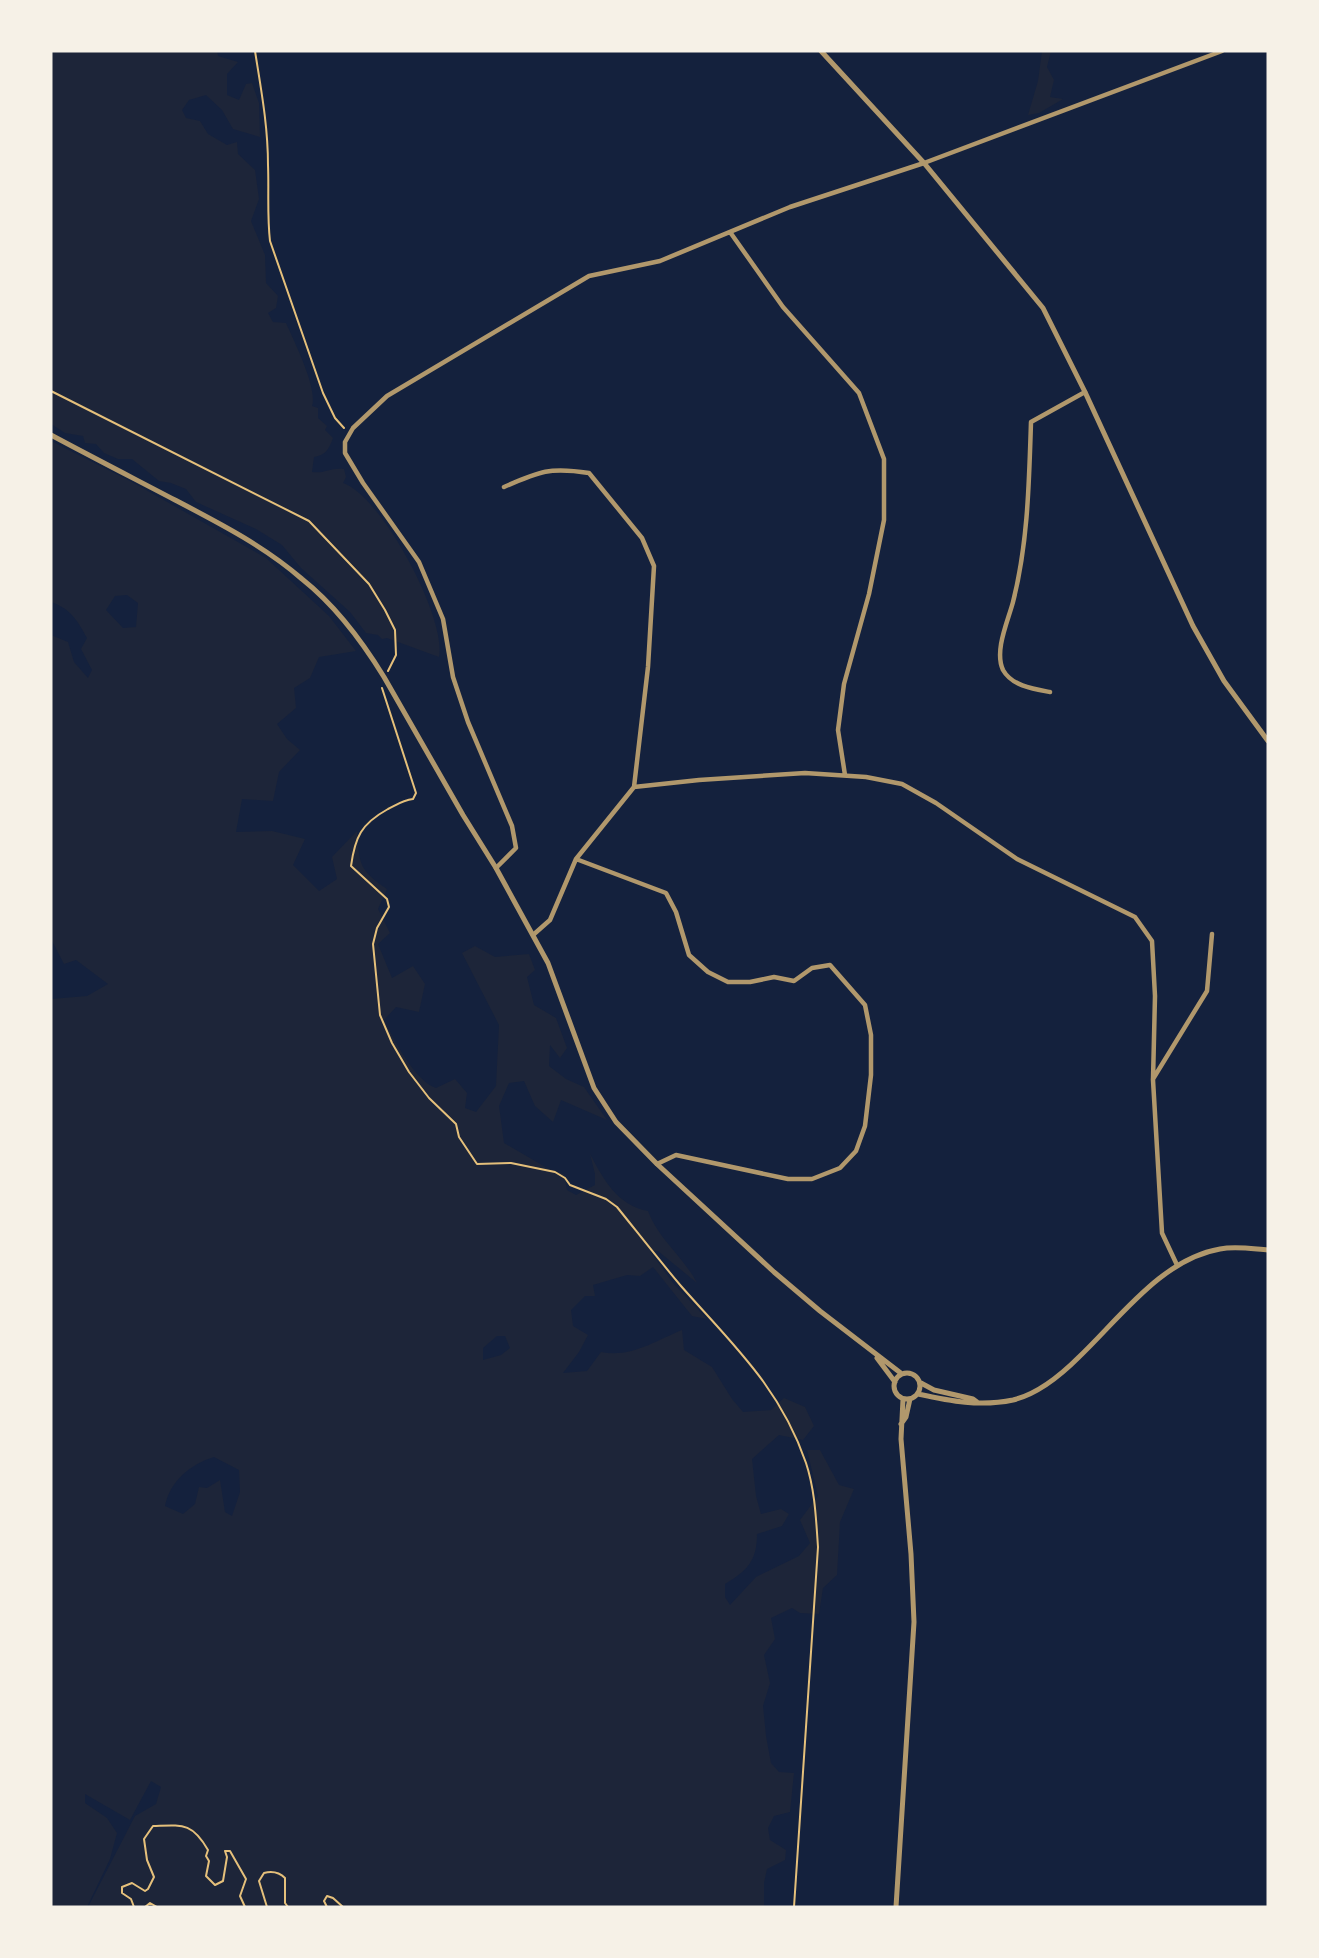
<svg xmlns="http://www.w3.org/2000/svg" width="1319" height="1958" viewBox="0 0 1319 1958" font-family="'Noto Sans',sans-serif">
<rect width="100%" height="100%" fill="#14213d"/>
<path fill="#1d2539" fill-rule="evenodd" d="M51,51H217L218,56L238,62L227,74V95L239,100L246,84L252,83L259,103L260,137L233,129L222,110L206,95L189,100L182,110L186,118L200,121L208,134L227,145L237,142L238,154L255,170L259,199L251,221L265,255L266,283L278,296L276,308L268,313L273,322L286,323C294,341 318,389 312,406L318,408V418L327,426L325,430L333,438C329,449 326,455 314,457L312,472C324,474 331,467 344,469L346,477L343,483C381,495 447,618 439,657L387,638L382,639L378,635L366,633L350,612L301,568L282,545L256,529L196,502L186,489L171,483L159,481L132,459H118L104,453L96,444L85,443L83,436L65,433L51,424Z
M1042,51H1051L1047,67L1054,80L1050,97L1063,99L1039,113L1028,115L1038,81Z
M51,441L132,482L266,558L329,616L356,651L319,657L310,678L294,688L296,708L277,724L287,739L300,750L279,772L273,801L242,799L236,832L272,831L305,839L293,865L319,891L337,879L332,857L357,831C360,865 358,869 387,889L378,909L390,933L378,944L392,978L413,966L425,984L419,1012L396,1007L384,1020C394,1040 415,1081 436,1088L455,1079L467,1093L465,1108L476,1112L496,1086L499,1025L462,953L475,946L495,957L529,954L535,970L527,977L534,1005L556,1018L567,1048L560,1058L550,1045L549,1066L566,1079L584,1087L607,1120L561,1100L553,1122L535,1106L524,1081L509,1083L499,1106L504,1143L547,1168L564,1174L567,1190L576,1195L595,1185V1174L590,1154C604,1180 617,1205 648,1211C659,1240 683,1256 697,1283L658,1251H650L673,1283L707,1319L692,1316L653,1267L640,1276L627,1275L593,1285L595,1296H585L571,1310L573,1326L588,1335L579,1352L563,1373L587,1371L601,1352C631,1358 655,1341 682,1330L684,1350L712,1367L732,1399L743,1412L771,1410L784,1398L805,1407L814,1426L803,1440L779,1435L752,1459L756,1496L761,1514L781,1509L789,1514L782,1526L757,1534C757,1561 747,1571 725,1584V1597L730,1605L756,1577L799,1556L810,1543L800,1520L818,1496L807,1450H820L839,1485L854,1489L840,1522L837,1575L823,1588L819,1614L800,1613L792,1608L771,1618L775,1639L764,1655L770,1683L763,1706L766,1736L771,1763L779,1772L794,1773L790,1812L774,1816L768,1828L770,1840L786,1850L785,1860L767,1869L764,1883V1907H88L135,1816L156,1804L161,1787L151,1781L130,1820L85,1794V1803L107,1818L117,1833L110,1859L87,1907H51V999L87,996L108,984L76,960L64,964L51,939V635L68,642L74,662L88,678L92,670L81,649L87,638C77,620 71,609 51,602ZM127,595L138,603L136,627L123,628L106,610L115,596ZM497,1336H505L510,1348L501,1355L483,1360V1348ZM214,1457L239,1470L240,1492L232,1516L225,1512L220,1480L207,1488L199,1487L195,1504L183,1514L165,1506C170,1481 191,1464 214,1457Z"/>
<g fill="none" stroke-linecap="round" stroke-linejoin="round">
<path stroke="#e5c07b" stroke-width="2" d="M255,51C261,89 268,126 268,165C269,190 267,215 270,241L323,393L335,418L344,428
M51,391L309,521L369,584L385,610L395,630L396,655L388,671
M382,688L416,793L413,799C403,800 396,805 388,809C361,824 355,837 351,866L387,899L389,907L377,928L373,944L380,1015L392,1043L409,1072L429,1098L456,1124L459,1137L477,1164L511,1163L555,1172L565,1178L570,1185L606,1199L617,1207C638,1233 659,1260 681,1286C732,1344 780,1387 806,1463C815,1490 816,1519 818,1547L794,1907
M105,1907H112
M134,1907L131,1899L122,1893V1887L132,1883L145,1891L148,1889L154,1877L147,1860L144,1839L153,1826C182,1825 192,1822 208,1850L206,1856L209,1861L206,1876L215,1885L223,1881L227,1857L225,1851H230L246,1879L240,1896L245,1907
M145,1907L150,1903L157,1907
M267,1907L259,1881L264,1873C272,1871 279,1872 285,1878V1903L288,1907
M327,1907L324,1901L327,1896L333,1898L343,1907"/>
<path stroke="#b1986c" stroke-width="4.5" d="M730,232L783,307L859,393L884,459V520L869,594L844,684L838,730L845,775
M504,487C540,471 550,467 589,473L642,538L654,566L648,667L634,787L576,859L550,920L533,935
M1050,692C1033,689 1012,686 1003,670C994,651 1008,621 1013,602C1028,543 1029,483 1031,422L1085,392
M634,787L699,780L805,773L866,777L902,784L936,803L1017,859L1135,917L1152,941L1155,996L1153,1080L1162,1233L1177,1265
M576,859L666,893L676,912L689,955L708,972L728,982H750L774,977L794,981L812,968L830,965L865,1005L871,1035V1075L865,1126L856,1151L840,1168L812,1179H788L676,1155L657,1164
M496,868L516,848L512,826L468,722L453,677L443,619L419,562L363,483L345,453V442L353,428L387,396L589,276L660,261L790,207L924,163L1222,51
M1153,1079L1207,991L1212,934"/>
<path stroke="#b1986c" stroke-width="5" d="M821,51L924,163L1043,308L1085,392L1193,626L1224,681L1268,741
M51,435C92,457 133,478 175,500C219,523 264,546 302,579C336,606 362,641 384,677L463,815L496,868L548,963L594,1088L616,1122L657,1164L774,1272L820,1311L902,1374
M877,1358L895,1382
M894 1386a13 13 0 1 1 26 0a13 13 0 1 1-26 0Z
M921,1383L934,1390L973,1399L977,1402
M918,1394C950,1401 980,1407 1013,1400C1038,1394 1061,1375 1079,1357C1120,1318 1162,1259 1220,1249C1236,1246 1253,1249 1268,1250
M901,1424L906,1417L910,1399
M896,1907L914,1622L911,1554L901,1439L903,1399"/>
</g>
<rect width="1319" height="1958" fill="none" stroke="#f6f1e7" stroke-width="105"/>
</svg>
